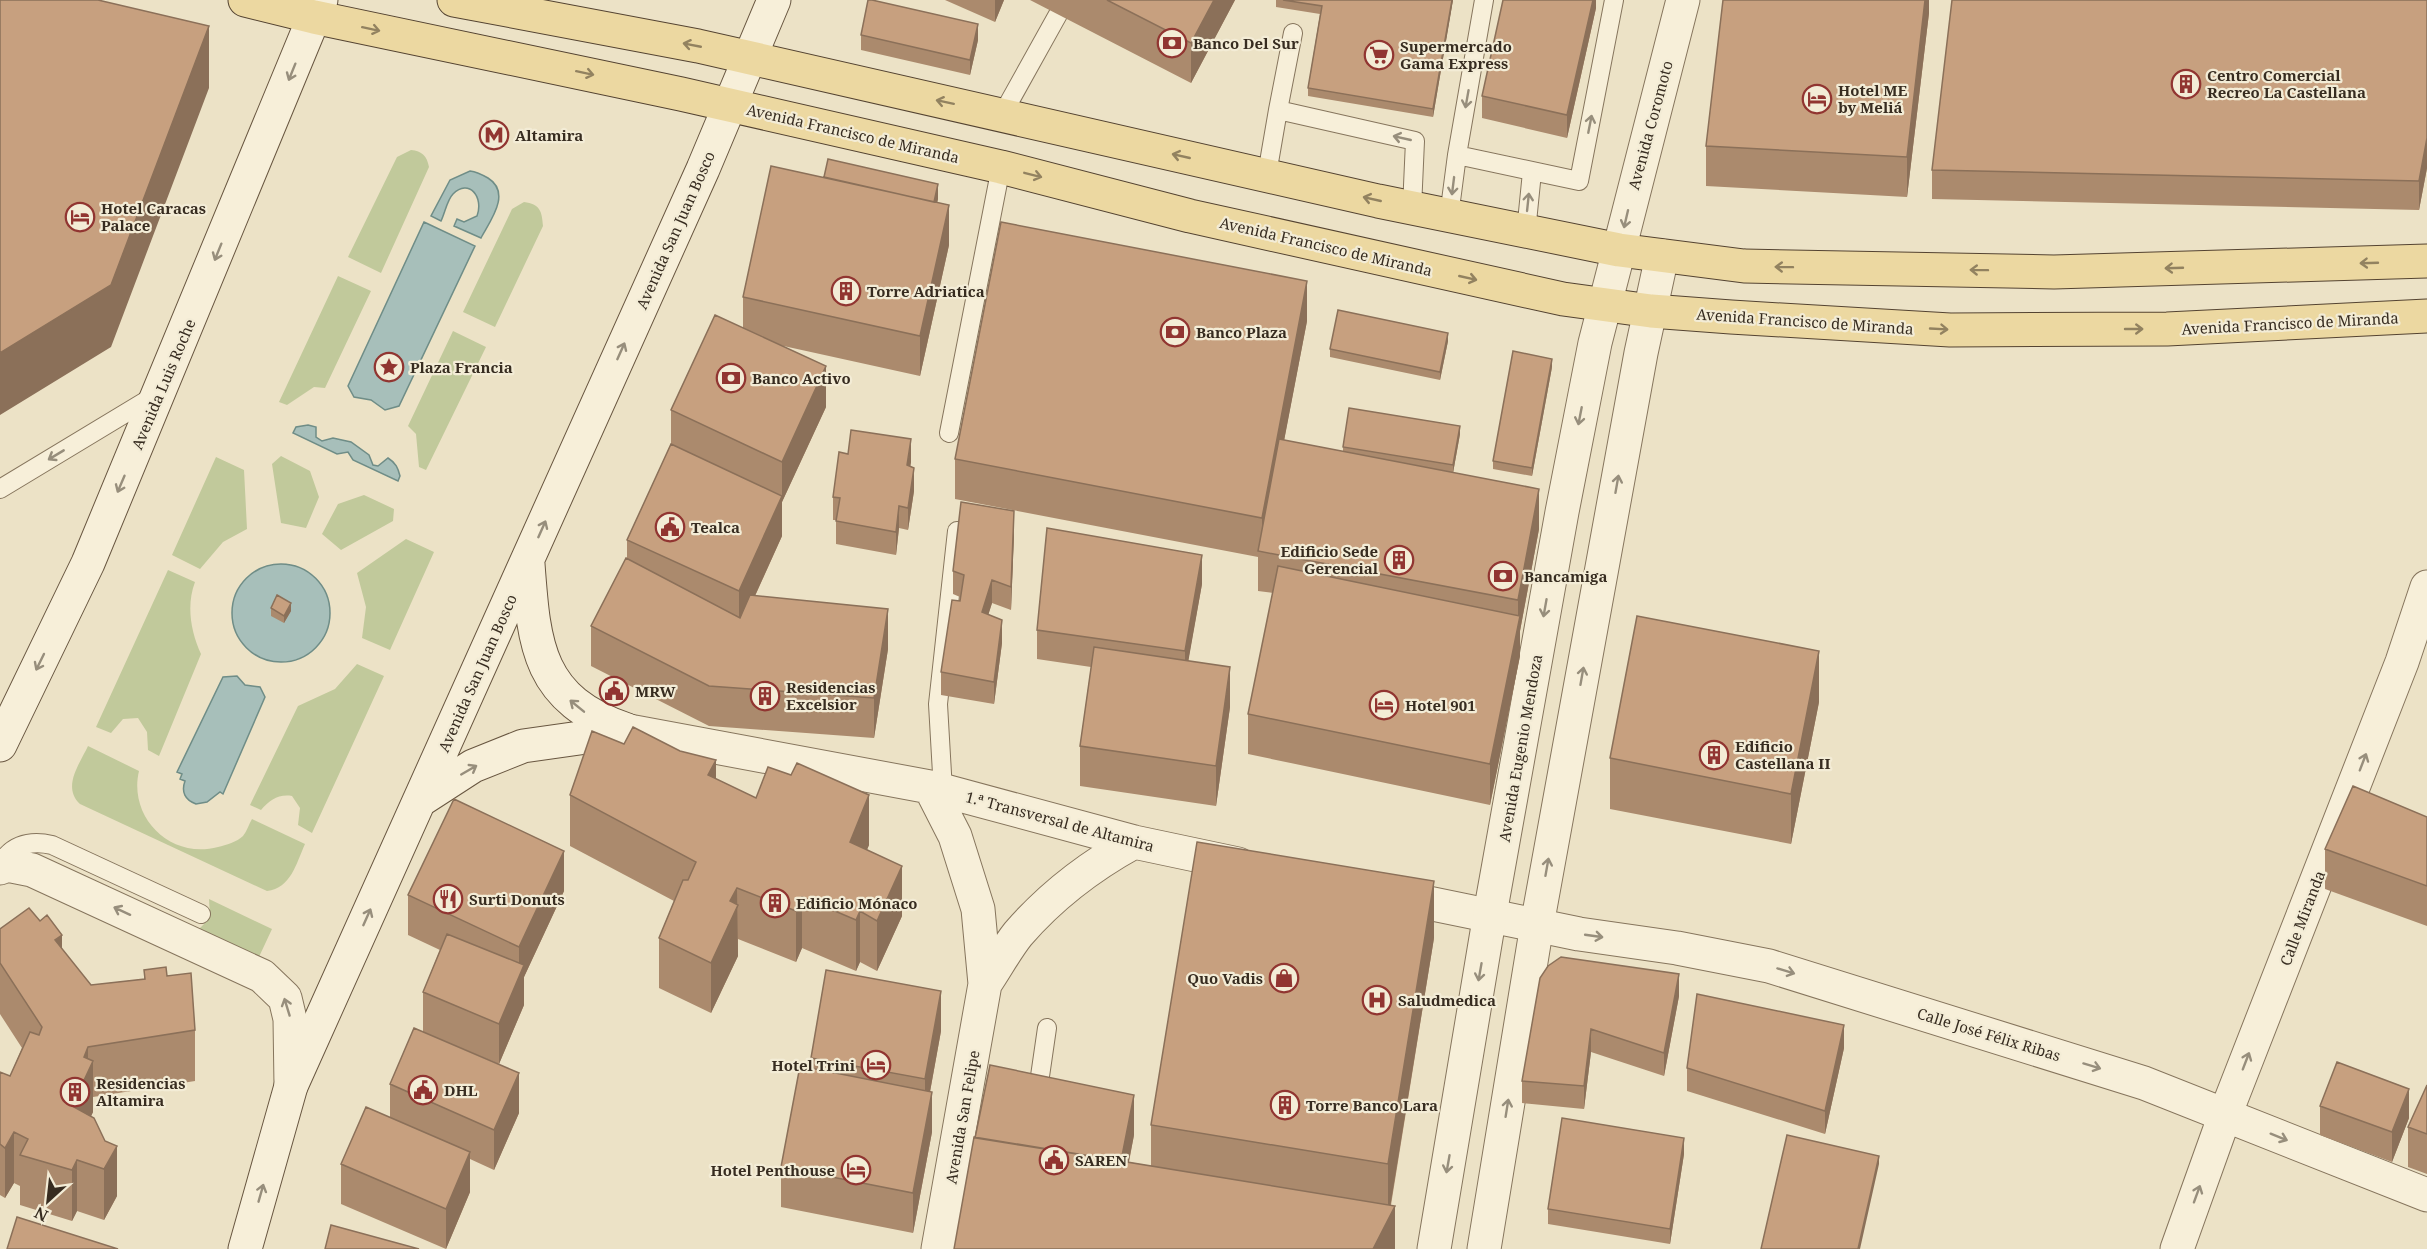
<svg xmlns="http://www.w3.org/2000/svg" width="2427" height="1249" viewBox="0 0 2427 1249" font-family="'Noto Serif',serif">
<rect width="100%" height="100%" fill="#ece2c6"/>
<path fill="#c1c99b" d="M411,150C422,151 427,156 429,167L381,273L348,257L397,157Z
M524,202C540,204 542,211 543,226L495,327L463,312L512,209Z
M338,276L371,291L325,388L314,387L287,405L279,402Z
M453,331L486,347L426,470L419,467L416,434L408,426Z
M281,456L310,471L319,497L306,528L281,523L272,464Z
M216,457L244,470L247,529L223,542L200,569L172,555Z
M364,495L394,509L393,521L341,550L322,534L338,504Z
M406,539L434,552L390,650L362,638L366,607L357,573Z
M168,570L195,582C186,606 191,632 201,654L159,756L148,750L147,732L138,718L123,719L111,733L96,727Z
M357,664L384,676L312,833L298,825L300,808L292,796C278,794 270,800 261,810L250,805L298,706L335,689Z
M88,746L139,771C128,817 170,860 218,847C226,845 237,842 243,836C247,831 249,824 252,819L305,844C296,864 291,888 267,891L80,804C62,787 79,765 88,746Z
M209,899L272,929L258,959L197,931L210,918Z"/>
<path fill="#a7bfba" stroke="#6f8d87" stroke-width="1.5" d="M470,171C477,172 481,174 488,178C512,193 490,221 481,238L454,226L457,219L464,222L477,216C484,197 469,178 453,194C447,200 445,213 441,221L431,216L450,180Z
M424,222L475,246L399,406L385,410L371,400L354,397L348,386Z
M308,425L316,427V437L322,441L333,438L351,442L369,455L373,465L378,466L388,458C396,463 398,468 400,476L398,481L353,460L348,452L337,454L293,433L296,427Z
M232 613a49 49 0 1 1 98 0a49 49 0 1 1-98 0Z
M237,676L245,685L260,687L265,697L223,794L220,792L207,802L196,804C185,800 181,792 185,781L180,779L182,774L177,772L223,677Z"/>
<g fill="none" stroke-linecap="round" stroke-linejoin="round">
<g stroke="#86755d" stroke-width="20">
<path id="service" d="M1278,110L1293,33
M1002,115L1066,0
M1457,155L1579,181L1614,0
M1267,174L1278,110L1415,141L1412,208
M1449,216L1457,155L1484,0
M1526,232L1532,172
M949,433L1001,167
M0,489L154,396
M943,791L938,704L957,531
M0,864C12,845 30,840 52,845L201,914
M1038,1090L1047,1028"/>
</g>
<g stroke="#86755d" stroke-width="35">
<path id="minor" d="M1619,250L1683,0
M629,731L930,787L1134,842L1238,864
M930,787L955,836L978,909L985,984L938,1249
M0,868L7,865L32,870L262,976L285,998L290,1019L291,1086
M1389,895L1579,934L1677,948L1769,966L2144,1083L2427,1195
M985,984C996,968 1006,949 1018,934C1050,897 1092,865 1134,842
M2177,1249L2225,1115L2402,662L2427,587"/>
</g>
<g stroke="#86755d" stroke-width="35">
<path id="tertiary" d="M1434,1249L1490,914L1562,512L1595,343L1619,250
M1484,1249L1537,925L1641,353L1662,256"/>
</g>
<g stroke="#685640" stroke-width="35">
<path id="secondary" d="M528,564C534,647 538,700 627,730
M0,745L88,563L321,0
M419,801L473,766L523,746L629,731
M245,1249L291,1086L703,169L774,0"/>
</g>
<g stroke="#544331" stroke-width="35">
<path id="primary" d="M245,0L314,17L681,94L1001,167L1190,216L1563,299L1651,311L1731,317L1950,330L2167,329L2427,316
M454,0L698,46L1378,201L1619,250L1744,266L2054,272L2427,261"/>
</g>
<use href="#service" stroke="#f7efd9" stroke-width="18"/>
<use href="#minor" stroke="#f7efd9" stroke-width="33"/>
<use href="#tertiary" stroke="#f7efd9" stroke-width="33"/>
<use href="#secondary" stroke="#f7efd9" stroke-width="33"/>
<use href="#primary" stroke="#ecd8a1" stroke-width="33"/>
</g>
<path fill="#ab8a6d" d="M945,0H1004L995,22Z
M1030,0H1235L1191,83Z
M1276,0H1453L1433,117L1308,96V88L1320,14L1276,7Z
M1596,0V8L1567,138L1482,118V96Z
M1929,0V13L1907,197L1706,186V146Z
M2427,0V168L2419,210L1932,199V170Z
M861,35L978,40L970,75L861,50Z
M824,177L938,199L937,202L949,245L920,376L779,345L826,407L782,502V536L755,596L888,649L874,738L709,726L591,666V626L627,559V540L671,444V410L743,328V297Z
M1307,321L1284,440L1343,452V447L1460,434L1453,473L1539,529L1520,631V656L1490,805L1248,754V714L1273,593L1258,591V557L955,499V459Z
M1448,341L1440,380L1330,357V349Z
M1552,367L1532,476L1493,469V461Z
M848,454L911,462L910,466L914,491L908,530L899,528L896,555L836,544V520H833V497Z
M1014,534L1011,610L992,603L988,615L1002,643L994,704L941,695V672L960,597L953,594V571Z
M1202,584L1188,661L1230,707L1216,806L1080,786V746L1091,667L1037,659V630Z
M271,608L291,611L284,623L271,616Z
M1819,702L1791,844L1610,809V758Z
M624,744L716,779L756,798L869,845L867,849L902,916L877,971L860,962L856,971L802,948L796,962L738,939V956L711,1013L659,988V938L674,901L570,846V795Z
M2427,817V926L2325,889V849Z
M564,891L524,977V1005L499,1064L456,1046L519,1113L494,1170L470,1159V1192L446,1249L341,1204V1164L390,1117V1084L423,1031V992L440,950L408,935V895Z
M0,929L62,949L91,985L144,979V970L167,976L195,1030V1081L93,1097V1112L91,1116L117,1196L104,1220L77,1211L72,1221L20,1205V1186L14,1183L5,1198L0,1195V1072L10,1076L22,1048L0,1014Z
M1434,938L1391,1205L1395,1249H954L1134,1135L1129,1162L1151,1166V1125Z
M1540,978L1679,996L1664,1076L1591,1052L1584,1109L1522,1103V1081Z
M941,1031L930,1092L932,1132L913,1233L781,1207V1167L811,1069V1058Z
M1844,1048L1825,1134L1687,1091V1068Z
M2427,1085V1174L2408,1167V1127Z
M2320,1106L2409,1118L2392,1162L2320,1135Z
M1684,1154L1670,1244L1548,1224V1209Z"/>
<path fill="#8b7059" d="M995,0H1004L995,22Z
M1214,0H1235L1191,83V43Z
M1452,0H1453L1433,117V109Z
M1593,0H1596V8L1567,138V115Z
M1925,0H1929V13L1907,197V157Z
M978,24V40L970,75V60Z
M209,26V88L111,347L0,415V353Z
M2427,138V168L2419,210V181Z
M938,184V199L930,235V219Z
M949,205V245L920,376V336Z
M1307,281V321L1263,551H1262V518Z
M1448,333V341L1440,380V372Z
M1552,359V367L1532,476V468Z
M826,366V407L782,502V536L739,631V591L782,496V462Z
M1460,426V434L1453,473V465Z
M911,439V462L907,488V465Z
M914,468V491L908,530V508Z
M1539,489V529L1520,631V656L1490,805V764L1518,625V600Z
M899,506V528L896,555V532Z
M1014,511V534L1011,610V587Z
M1202,555V584L1185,680V651Z
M992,580V603L982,635V612Z
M291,603V611L284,623V616Z
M888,609V649L874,738V698Z
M1002,620V643L994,704V682Z
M1819,651V702L1791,844V794Z
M1230,667V707L1216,806V766Z
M716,760V811L708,775Z
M869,795V845L850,892V842Z
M564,851V891L524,977V1005L499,1064V1024L519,977V947Z
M902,866V916L877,971V921Z
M1434,881V938L1388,1220L1395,1206V1249H1373L1388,1220V1164Z
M737,888L738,956L711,1013V963L730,901Z
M802,897V948L796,962V911Z
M860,911V962L856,971V920Z
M62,935V986L55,940Z
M1679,974V996L1664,1076V1053Z
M941,991V1031L925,1119V1079Z
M1844,1025V1048L1825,1134V1111Z
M1591,1029V1052L1584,1109V1086Z
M88,1047V1072L93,1061V1112L72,1157V1106L84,1057Z
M519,1073V1113L494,1170V1130Z
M2409,1089V1118L2392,1162V1132Z
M932,1092V1132L913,1233V1193Z
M1134,1095V1135L1118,1216V1176Z
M14,1132V1183L5,1198V1148Z
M1684,1138V1154L1670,1244V1229Z
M117,1146V1196L104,1220V1169Z
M470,1152V1192L446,1249V1209Z
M1879,1156V1164L1860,1249H1858Z
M77,1160V1211L72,1221V1170Z"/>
<path fill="#c7a07f" stroke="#8b7059" stroke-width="1.5" d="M0,0H98L209,26L111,285L0,353Z
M868,0H872L978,24L970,60L861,35Z
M1107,0H1214L1191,43Z
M1283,0H1452L1433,109L1308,88L1322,6Z
M1503,0H1593L1567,115L1482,96Z
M1723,0H1925L1907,157L1706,146Z
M1952,0H2427V138L2419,181L1932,170Z
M828,159L938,184L934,202L824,177Z
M771,166L949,205L920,336L743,297Z
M1001,222L1307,281L1262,518L955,459Z
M1338,310L1448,333L1440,372L1330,349Z
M715,315L826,366L782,462L671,410Z
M1513,351L1552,359L1532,468L1493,461Z
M1349,408L1460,426L1453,465L1343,447Z
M851,430L911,439L907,465L914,468L908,508L899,506L896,532L836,521L840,498L833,497L839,452L848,454Z
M1279,439L1539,489L1518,600L1258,551Z
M671,444L782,496L739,591L627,540Z
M961,502L1014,511L1011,587L992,580L982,612L1002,620L994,682L941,672L952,600L960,601L964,575L953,571Z
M1047,528L1202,555L1185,651L1037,630Z
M626,558L740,618L750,595L888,609L874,698L709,686L591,626Z
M1278,566L1520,616L1490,764L1248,714Z
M277,595L291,603L284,616L271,608Z
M1637,616L1819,651L1791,794L1610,758Z
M1094,647L1230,667L1216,766L1080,746Z
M633,727L680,751L716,760L708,775L756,798L768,767L791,775L797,763L869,795L850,842L902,866L877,921L860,911L856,920L802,897L796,911L737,888L730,901L738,905L711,963L659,938L683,880H688L696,862L570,795L592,731L624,744Z
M2353,786L2427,817V886L2325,849Z
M454,799L564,851L519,947L408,895Z
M1197,842L1434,881L1388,1164L1151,1125Z
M29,908L40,921L47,915L62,935L55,940L91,985L145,979L144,970L166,967L167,976L191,973L195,1030L88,1047L84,1057L93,1061L72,1106L94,1118L105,1141L117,1146L104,1169L77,1160L72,1170L20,1155L28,1139L14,1132L5,1148L0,1144V1072L10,1076L30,1032L39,1035L42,1027L0,963V929Z
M447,934L524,965L499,1024L423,992Z
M1561,957L1679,974L1664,1053L1591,1029L1584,1086L1522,1081L1540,978L1548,966Z
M826,970L941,991L925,1079L811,1058Z
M1697,994L1844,1025L1825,1111L1687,1068Z
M414,1028L519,1073L494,1130L390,1084Z
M2337,1062L2409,1089L2392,1132L2320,1106Z
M990,1065L1134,1095L1121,1161L975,1138Z
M800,1066L932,1092L913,1193L781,1167Z
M2427,1085V1134L2408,1127Z
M366,1107L470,1152L446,1209L341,1164Z
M1562,1118L1684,1138L1670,1229L1548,1209Z
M1787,1135L1879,1156L1858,1249H1761Z
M974,1137L1395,1206L1373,1249H954Z
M17,1217L118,1249H7Z
M331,1225L419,1249H325Z"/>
<defs><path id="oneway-shaft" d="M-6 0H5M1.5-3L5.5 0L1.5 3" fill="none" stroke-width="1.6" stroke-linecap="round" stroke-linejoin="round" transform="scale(1.5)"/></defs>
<g stroke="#928260">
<use href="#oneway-shaft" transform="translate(371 29) rotate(12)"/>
<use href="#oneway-shaft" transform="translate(692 45) rotate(-169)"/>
<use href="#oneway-shaft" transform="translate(585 73) rotate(12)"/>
<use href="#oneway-shaft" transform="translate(945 102) rotate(-168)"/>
<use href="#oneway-shaft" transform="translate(1181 156) rotate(-167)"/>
<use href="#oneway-shaft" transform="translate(1033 175) rotate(14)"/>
<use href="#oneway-shaft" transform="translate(1372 199) rotate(-167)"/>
<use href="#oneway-shaft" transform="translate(2369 263) rotate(178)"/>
<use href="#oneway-shaft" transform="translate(1784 267) rotate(-179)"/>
<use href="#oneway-shaft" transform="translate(2174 268) rotate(178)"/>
<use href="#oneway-shaft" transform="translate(1979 270) rotate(-179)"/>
<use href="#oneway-shaft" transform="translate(1468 278) rotate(13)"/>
<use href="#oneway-shaft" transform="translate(1939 329) rotate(3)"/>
<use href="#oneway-shaft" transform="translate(2134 329)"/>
</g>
<g stroke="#978e7c">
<use href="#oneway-shaft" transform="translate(292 72) rotate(112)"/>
<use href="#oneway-shaft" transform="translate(1467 99) rotate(100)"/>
<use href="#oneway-shaft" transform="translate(1590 124) rotate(-79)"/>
<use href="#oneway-shaft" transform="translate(1402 138) rotate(-167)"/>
<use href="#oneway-shaft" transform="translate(1453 186) rotate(97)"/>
<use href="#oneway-shaft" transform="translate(1528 202) rotate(-84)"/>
<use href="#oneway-shaft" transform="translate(1626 219) rotate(103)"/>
<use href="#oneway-shaft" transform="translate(218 252) rotate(112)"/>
<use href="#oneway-shaft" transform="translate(621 351) rotate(-66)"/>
<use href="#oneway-shaft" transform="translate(1580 416) rotate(101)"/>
<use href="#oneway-shaft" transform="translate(56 455) rotate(149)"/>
<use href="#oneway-shaft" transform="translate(121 484) rotate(113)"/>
<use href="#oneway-shaft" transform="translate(1617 484) rotate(-80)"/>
<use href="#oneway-shaft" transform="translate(542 529) rotate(-66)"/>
<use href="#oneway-shaft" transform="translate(1545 608) rotate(100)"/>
<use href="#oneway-shaft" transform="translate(40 662) rotate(116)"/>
<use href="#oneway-shaft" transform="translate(1582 676) rotate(-80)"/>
<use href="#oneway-shaft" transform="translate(577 706) rotate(-141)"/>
<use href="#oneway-shaft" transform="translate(2363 762) rotate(-69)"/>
<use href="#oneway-shaft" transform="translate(469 770) rotate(-30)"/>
<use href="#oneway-shaft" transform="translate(1547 867) rotate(-80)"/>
<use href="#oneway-shaft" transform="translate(122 911) rotate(-155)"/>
<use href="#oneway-shaft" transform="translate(367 917) rotate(-66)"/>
<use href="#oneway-shaft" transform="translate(1594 936) rotate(8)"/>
<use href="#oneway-shaft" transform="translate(1786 971) rotate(17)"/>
<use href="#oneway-shaft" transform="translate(1480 972) rotate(100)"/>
<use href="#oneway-shaft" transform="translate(287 1007) rotate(-107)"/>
<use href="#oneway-shaft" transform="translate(2246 1061) rotate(-69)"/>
<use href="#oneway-shaft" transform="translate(2092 1066) rotate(17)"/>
<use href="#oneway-shaft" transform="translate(1507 1108) rotate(-81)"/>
<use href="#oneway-shaft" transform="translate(2279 1137) rotate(22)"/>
<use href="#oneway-shaft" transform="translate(1448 1164) rotate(100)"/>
<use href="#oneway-shaft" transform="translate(261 1193) rotate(-74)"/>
<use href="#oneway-shaft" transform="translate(2197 1194) rotate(-70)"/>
</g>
<defs>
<g id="bank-ring" transform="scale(1.5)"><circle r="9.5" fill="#f3ecd6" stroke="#913531" stroke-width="1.5"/><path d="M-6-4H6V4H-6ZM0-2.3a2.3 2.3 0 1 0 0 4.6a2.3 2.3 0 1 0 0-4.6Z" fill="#913531"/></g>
<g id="supermarket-ring" transform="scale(1.5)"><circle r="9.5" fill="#f3ecd6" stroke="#913531" stroke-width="1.5"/><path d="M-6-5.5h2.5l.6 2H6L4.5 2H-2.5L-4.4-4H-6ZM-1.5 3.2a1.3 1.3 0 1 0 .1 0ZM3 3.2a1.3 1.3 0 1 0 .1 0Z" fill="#913531"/></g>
<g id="building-ring" transform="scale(1.5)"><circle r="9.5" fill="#f3ecd6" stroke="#913531" stroke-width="1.5"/><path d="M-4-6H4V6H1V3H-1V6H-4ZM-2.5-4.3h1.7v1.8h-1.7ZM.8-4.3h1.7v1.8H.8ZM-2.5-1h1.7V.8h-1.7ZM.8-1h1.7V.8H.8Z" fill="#913531"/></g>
<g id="hotel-ring" transform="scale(1.5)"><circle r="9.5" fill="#f3ecd6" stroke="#913531" stroke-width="1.5"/><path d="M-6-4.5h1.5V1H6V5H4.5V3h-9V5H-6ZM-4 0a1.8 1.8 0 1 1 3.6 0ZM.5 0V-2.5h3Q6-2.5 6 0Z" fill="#913531"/></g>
<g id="metro-ring" transform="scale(1.5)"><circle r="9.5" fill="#f3ecd6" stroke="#913531" stroke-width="1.5"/><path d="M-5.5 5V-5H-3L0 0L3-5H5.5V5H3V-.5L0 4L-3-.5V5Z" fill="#913531"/></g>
<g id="sight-ring" transform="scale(1.5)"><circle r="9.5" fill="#f3ecd6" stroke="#913531" stroke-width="1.5"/><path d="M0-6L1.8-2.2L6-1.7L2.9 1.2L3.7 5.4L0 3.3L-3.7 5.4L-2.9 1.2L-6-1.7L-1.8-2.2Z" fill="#913531"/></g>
<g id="civic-ring" transform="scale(1.5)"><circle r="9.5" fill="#f3ecd6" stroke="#913531" stroke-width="1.5"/><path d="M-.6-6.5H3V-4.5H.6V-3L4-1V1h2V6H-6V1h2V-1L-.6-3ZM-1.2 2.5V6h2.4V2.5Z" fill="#913531"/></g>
<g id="restaurant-ring" transform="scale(1.5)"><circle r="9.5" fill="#f3ecd6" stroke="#913531" stroke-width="1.5"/><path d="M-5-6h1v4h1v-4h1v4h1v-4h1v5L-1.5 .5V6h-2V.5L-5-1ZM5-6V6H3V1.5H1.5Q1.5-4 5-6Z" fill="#913531"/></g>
<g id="shop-ring" transform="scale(1.5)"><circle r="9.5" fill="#f3ecd6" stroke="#913531" stroke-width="1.5"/><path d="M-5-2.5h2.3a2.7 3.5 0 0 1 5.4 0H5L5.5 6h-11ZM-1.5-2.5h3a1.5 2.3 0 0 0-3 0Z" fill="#913531"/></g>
<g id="hospital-ring" transform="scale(1.5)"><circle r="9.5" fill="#f3ecd6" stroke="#913531" stroke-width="1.5"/><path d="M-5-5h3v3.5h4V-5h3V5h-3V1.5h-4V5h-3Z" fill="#913531"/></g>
</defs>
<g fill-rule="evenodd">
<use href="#bank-ring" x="1172" y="43"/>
<use href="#supermarket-ring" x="1379" y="55"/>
<use href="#building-ring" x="2186" y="84"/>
<use href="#hotel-ring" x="1817" y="99"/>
<use href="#metro-ring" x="494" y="135"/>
<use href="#hotel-ring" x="80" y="217"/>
<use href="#building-ring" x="846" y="291"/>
<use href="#bank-ring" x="1175" y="332"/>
<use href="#sight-ring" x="389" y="367"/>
<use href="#bank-ring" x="731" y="378"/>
<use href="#civic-ring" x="670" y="527"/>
<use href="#building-ring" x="1399" y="560"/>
<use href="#bank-ring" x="1503" y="576"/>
<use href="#civic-ring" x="614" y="691"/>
<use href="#building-ring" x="765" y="696"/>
<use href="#hotel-ring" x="1384" y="705"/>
<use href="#building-ring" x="1714" y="755"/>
<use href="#restaurant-ring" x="448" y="899"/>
<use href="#building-ring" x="775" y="903"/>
<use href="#shop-ring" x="1284" y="978"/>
<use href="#hospital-ring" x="1377" y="1000"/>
<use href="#hotel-ring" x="876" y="1065"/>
<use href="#civic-ring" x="423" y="1090"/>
<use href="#building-ring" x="75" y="1092"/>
<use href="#building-ring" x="1285" y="1105"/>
<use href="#civic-ring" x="1054" y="1160"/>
<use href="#hotel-ring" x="856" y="1170"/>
</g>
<g text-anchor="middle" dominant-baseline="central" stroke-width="4.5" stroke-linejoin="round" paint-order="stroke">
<g font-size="15" font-weight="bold" fill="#372c20" stroke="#f3ecd6" text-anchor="start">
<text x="1193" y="43">Banco Del Sur</text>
<text x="1400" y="46">Supermercado<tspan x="1400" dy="17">Gama Express</tspan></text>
<text x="2207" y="75">Centro Comercial<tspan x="2207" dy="17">Recreo La Castellana</tspan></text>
<text x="1838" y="90">Hotel ME<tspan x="1838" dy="17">by Meliá</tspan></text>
<text x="515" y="135">Altamira</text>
<text x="101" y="208">Hotel Caracas<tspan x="101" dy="17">Palace</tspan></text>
<text x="867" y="291">Torre Adriatica</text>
<text x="1196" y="332">Banco Plaza</text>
<text x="410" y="367">Plaza Francia</text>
<text x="752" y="378">Banco Activo</text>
<text x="691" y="527">Tealca</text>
<text x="1378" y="551" text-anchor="end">Edificio Sede<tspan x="1378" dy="17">Gerencial</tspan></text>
<text x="1524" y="576">Bancamiga</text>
<text x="786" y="687">Residencias<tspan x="786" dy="17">Excelsior</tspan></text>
<text x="635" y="691">MRW</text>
<text x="1405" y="705">Hotel 901</text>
<text x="1735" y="746">Edificio<tspan x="1735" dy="17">Castellana II</tspan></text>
<text x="469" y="899">Surti Donuts</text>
<text x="796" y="903">Edificio Mónaco</text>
<text x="1263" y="978" text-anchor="end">Quo Vadis</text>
<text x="1398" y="1000">Saludmedica</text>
<text x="855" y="1065" text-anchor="end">Hotel Trini</text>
<text x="96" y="1083">Residencias<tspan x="96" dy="17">Altamira</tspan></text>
<text x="444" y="1090">DHL</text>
<text x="1306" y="1105">Torre Banco Lara</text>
<text x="1075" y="1160">SAREN</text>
<text x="835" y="1170" text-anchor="end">Hotel Penthouse</text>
</g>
<g font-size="15" fill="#372c20" stroke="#f3ecd6">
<text transform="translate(1650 125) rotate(-75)">Avenida Coromoto</text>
<text transform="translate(853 133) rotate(13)">Avenida Francisco de Miranda</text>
<text transform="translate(675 230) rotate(-66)">Avenida San Juan Bosco</text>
<text transform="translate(1326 246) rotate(13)">Avenida Francisco de Miranda</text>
<text transform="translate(1805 321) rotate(4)">Avenida Francisco de Miranda</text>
<text transform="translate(2290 323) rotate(-3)">Avenida Francisco de Miranda</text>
<text transform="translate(163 384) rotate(-67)">Avenida Luis Roche</text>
<text transform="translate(477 673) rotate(-66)">Avenida San Juan Bosco</text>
<text transform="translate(1520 748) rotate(-80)">Avenida Eugenio Mendoza</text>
<text transform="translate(1060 821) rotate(15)">1.ª Transversal de Altamira</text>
<text transform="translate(2302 918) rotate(-69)">Calle Miranda</text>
<text transform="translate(1989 1034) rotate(17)">Calle José Félix Ribas</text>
<text transform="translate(962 1117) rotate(-80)">Avenida San Felipe</text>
</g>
</g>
<g transform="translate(48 1201) rotate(207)" stroke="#f3ecd6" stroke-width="4.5" paint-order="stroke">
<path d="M0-4.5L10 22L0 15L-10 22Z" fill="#372c20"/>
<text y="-9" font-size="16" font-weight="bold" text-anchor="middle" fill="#372c20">N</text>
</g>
</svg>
